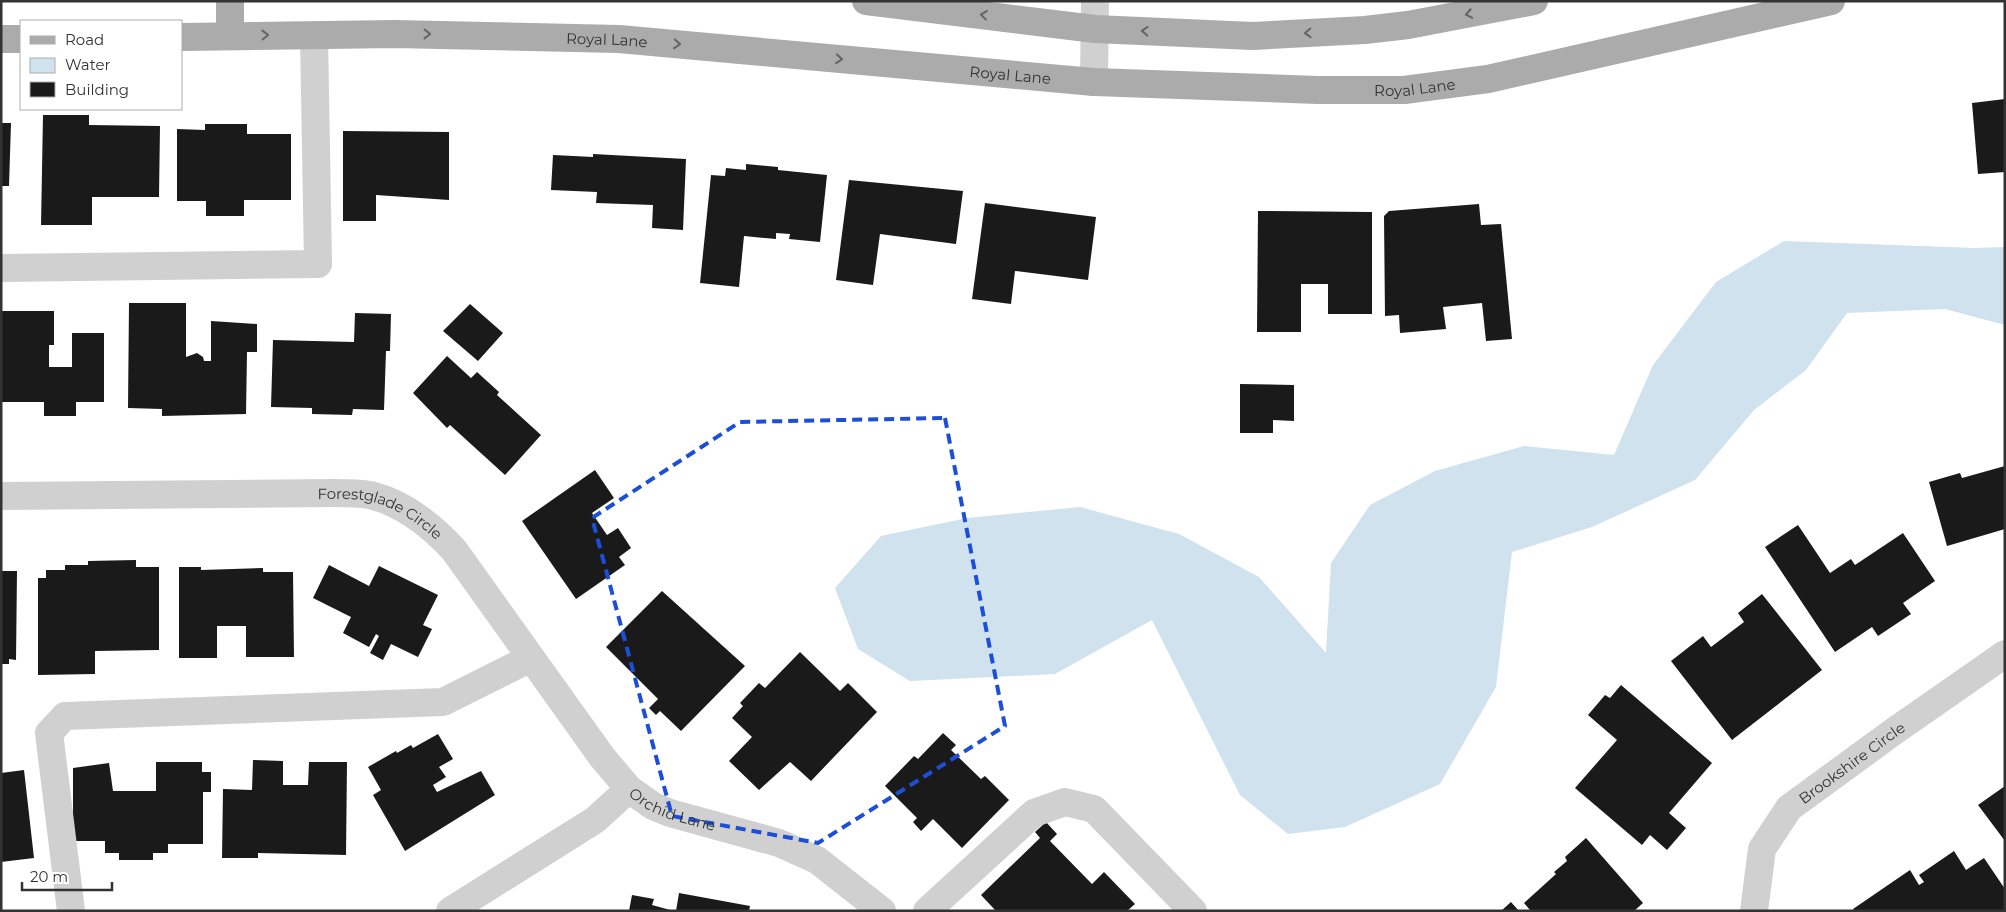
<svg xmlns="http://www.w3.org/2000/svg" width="2006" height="912" viewBox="0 0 2006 912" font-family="Montserrat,sans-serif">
<rect width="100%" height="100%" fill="#fff"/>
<path fill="#cfe2ee" d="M1784,241L1974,248L2005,247V325L1945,309L1847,313L1806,370L1754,410L1695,480L1592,527L1512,552L1496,687L1440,784L1345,827L1288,834L1240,795L1152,620L1055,674L910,681L858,649L835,588L881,536L967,518L1080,507L1179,534L1259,577L1326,653L1331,563L1370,505L1435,471L1524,446L1614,455L1653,365L1716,282Z"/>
<path fill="#1a1a1a" d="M2005,99V172L1978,174L1972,103Z
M43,115H89V125L160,126L159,197H92V225H41Z
M1,123H11L9,186H1Z
M205,124H247V134H291V200H244V216H206V201H177V129L205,130Z
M343,131L449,132V200L376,195V221H343Z
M593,154L686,159L683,230L652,228L653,205L596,203L597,192L551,190L553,155L593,157Z
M746,164L778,167V170L827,175L820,242L789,239L790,234L776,233V239L744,236L739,287L700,283L711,175L725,176L726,168L746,170Z
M849,180L963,191L956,244L880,234L873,285L836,280Z
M985,203L1096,217L1088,280L1015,271L1011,304L972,299Z
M1479,204L1481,225L1501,224L1512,339L1486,341L1482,303L1443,307L1446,329L1400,333L1399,315L1385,316L1384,216L1389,211Z
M1258,211L1372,212V314H1328V284H1301V332H1257Z
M129,303H186V357L197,353L203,357L204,361H211V321L257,324V352H247L246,414L162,416V409L128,408Z
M470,304L503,333L478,361L443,331Z
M1,311H54V345H49V367H72V333H104V402H76V416H44V402H1Z
M355,313L391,314L390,351H386L384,410L353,409L352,415L312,414V408L271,407L273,340L354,342Z
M447,356L471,378L477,372L499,392L497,395L541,435L505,475L450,425L447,428L413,393Z
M1240,384L1294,385V421L1273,420V433H1240Z
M2005,466V529L1947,546L1929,482L1960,473L1962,478Z
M595,470L614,498L592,513L607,535L618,528L631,548L619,557L625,565L576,599L522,521Z
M1798,525L1830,573L1851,559L1855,565L1903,533L1935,581L1903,603L1911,614L1878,636L1872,627L1835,652L1765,547Z
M136,560V567H159V650L95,651V674L38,675V578H46V570H65V565H88V561Z
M329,565L369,586L379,566L438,595L423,625L432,629L418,657L391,644L383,660L370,653L379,636L376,634L369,647L343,633L351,617L313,598Z
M179,567H201V570L263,568V572H293L294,657H246V626H217V658H179Z
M1,571H17L16,660L9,659V664H1Z
M662,591L745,666L681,731L660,711L656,715L649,708L658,699L606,647Z
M1762,594L1822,670L1732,740L1671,661L1703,636L1711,647L1744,622L1738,613Z
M800,652L840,691L848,683L877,712L811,781L790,762L759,790L729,761L752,737L732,718L743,706L740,703L759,683L765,688Z
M1621,685L1712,763L1669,813L1686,828L1667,850L1650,835L1642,845L1575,788L1617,740L1588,715L1605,695L1610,698Z
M943,733L956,745L951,750L981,779L985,776L1009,800L962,848L933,819L921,831L913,822L917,818L885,786L914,756L918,759Z
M438,734L453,759L439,767L446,777L433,785L437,792L481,771L495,795L405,851L373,795L381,790L368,767L396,751L397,753L411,745L413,748Z
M253,760L283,761V785H308L309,762H347L346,855L258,853V858H222L223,789L252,790Z
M156,762H202V772H211V792H203V844H168V853H153V860H119V853H105V841H73V768L109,763L113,791H156Z
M24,770L34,858L1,862V773Z
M2005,786V841L1978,805Z
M1046,822L1057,834L1050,841L1092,884L1104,872L1135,904L1127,911H996L981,895L1040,838L1035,832Z
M1586,838L1643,903L1634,911H1529L1530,910L1524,903L1556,874L1554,872L1567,861L1565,857Z
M1954,851L1966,870L1984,858L2005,889V911H1854L1853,909L1910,870L1919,885L1924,882L1919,875Z
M679,893L750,906L749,911H676Z
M632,895L654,899L652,905L674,911H629Z
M1511,902L1519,911H1501Z"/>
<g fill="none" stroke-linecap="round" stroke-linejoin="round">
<g stroke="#d0d0d0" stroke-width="28">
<path d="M1094,82L1095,1"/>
<path d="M1,268L318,264L314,35"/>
<path id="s1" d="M1,496L335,493C346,493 359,493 370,495C404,503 431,525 454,550L602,757L629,789"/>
<path d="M71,911L49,733L65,716L443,702L531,658"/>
<path id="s2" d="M450,911L595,820L629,789L653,806L670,813L779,843L817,860L882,911"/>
<path d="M927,911L1034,813L1065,802L1094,809L1193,911"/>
<path id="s3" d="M1754,911L1762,849L1789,808L1893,732L2005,654"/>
</g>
<g stroke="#ababab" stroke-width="28">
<path d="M230,1V36"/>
<path d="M866,1L1095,29L1253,36L1365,30L1408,25L1534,1"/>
<path id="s4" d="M181,37L395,34L619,39L1094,82L1318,90H1404L1488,79L1831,1"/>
<path d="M1,39H21"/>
</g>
</g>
<defs><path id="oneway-chevron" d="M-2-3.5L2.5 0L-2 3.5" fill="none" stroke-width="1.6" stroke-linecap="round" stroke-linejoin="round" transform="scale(1.25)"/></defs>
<g stroke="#636363">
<use href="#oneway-chevron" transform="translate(1469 14) rotate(169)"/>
<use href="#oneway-chevron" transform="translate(984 15) rotate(-173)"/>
<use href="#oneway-chevron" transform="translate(1145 31) rotate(-177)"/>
<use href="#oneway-chevron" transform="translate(1308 33) rotate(177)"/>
<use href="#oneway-chevron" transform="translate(427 34) rotate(1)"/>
<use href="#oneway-chevron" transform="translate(265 35) rotate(-1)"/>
<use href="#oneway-chevron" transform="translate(677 44) rotate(5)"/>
<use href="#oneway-chevron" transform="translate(839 59) rotate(5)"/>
</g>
<path fill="none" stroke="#1d4ed8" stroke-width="4" stroke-dasharray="10 6" stroke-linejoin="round" d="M945,418L1005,726L818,843L672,816L592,518L740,422Z"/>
<g text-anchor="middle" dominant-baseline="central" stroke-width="5" stroke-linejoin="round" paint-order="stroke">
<g font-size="15" fill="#333" stroke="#fff">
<text stroke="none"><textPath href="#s4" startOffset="426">Royal Lane</textPath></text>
<text stroke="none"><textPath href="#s4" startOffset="831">Royal Lane</textPath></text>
<text stroke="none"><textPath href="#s4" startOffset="1236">Royal Lane</textPath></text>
<text stroke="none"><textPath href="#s1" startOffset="384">Forestglade Circle</textPath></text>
<text stroke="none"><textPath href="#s3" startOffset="189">Brookshire Circle</textPath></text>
<text stroke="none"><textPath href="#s2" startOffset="266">Orchid Lane</textPath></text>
</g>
</g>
<rect width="2006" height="912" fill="none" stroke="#333333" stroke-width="5"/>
<rect x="20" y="20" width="162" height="90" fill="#ffffff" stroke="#adadad"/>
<rect x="30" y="36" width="25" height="8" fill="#ababab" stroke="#adadad"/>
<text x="65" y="45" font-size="15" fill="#333333">Road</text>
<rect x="30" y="58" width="25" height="15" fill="#cfe2ee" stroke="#adadad"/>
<text x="65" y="70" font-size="15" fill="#333333">Water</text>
<rect x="30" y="82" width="25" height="15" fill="#1a1a1a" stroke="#adadad"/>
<text x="65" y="95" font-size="15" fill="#333333">Building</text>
<path d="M22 882v8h90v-8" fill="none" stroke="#333333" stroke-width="2.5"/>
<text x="30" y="882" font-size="15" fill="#333333" stroke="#ffffff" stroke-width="4" paint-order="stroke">20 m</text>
</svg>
